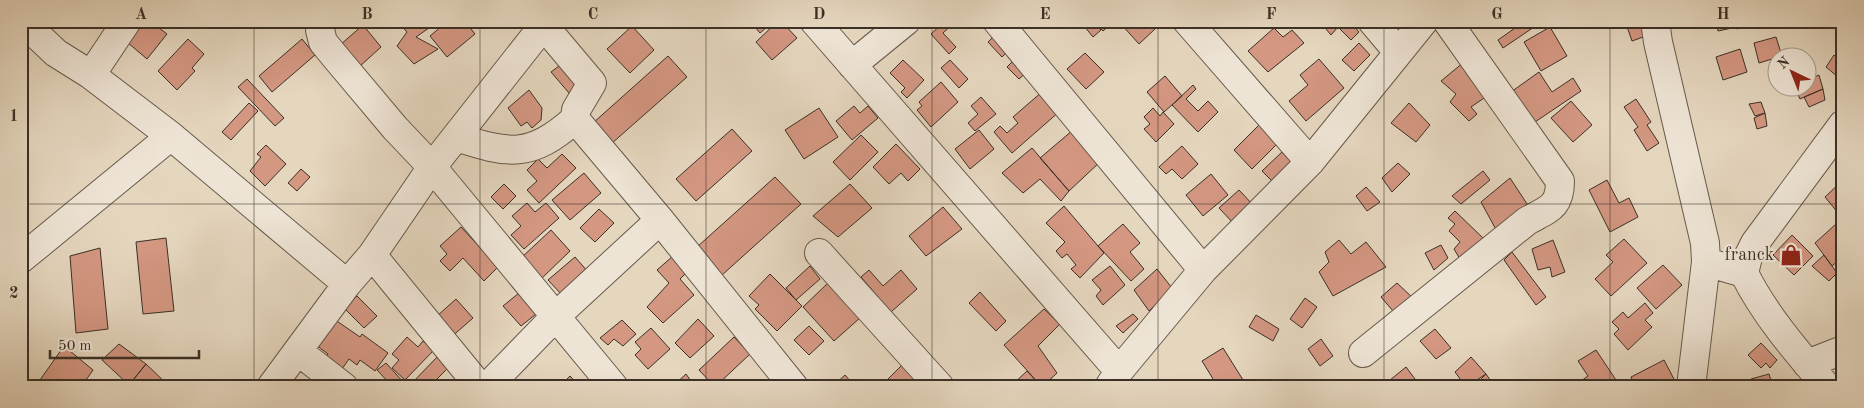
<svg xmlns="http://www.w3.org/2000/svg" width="1864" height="408" viewBox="0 0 1864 408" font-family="'Old Standard TT',serif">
<rect width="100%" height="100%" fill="#e5d6be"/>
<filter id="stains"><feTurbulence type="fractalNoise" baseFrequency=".004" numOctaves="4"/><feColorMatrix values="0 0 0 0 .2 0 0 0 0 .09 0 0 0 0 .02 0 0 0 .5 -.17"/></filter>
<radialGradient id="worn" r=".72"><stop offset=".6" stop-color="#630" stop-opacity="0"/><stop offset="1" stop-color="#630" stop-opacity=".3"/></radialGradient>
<path fill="#d49782" stroke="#3b3026" d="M144,21H150L167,34L147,59L127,42Z
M397,21H439L416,37L438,49L414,64L397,46L407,32Z
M448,21H465L475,34L447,57L430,36Z
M750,21H774L760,33Z
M778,21H781L797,38L772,60L756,42Z
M830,21H848L838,30Z
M945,21H956L943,33L956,47L949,54L931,34Z
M1080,21H1094L1101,30L1093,37Z
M1094,21H1113V22L1103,31Z
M1124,21H1147L1155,29L1139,44L1121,24Z
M1334,21H1349L1359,32L1351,40L1338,27L1331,35L1326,29Z
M1525,21H1543L1503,48L1498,40Z
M1625,21H1641L1646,36L1632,41Z
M1716,21H1730L1732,28L1718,31Z
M1735,21H1760V22L1737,29Z
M363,25L381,47L359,67L340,45Z
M632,26L654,50L630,73L607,49Z
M1550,27L1567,56L1541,71L1524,42Z
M1274,28L1283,37L1292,30L1304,43L1268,72L1248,51Z
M997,33L1011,48L1002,57L988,42Z
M1843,35V59L1837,52Z
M1776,37L1782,56L1759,63L1754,43Z
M188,39L204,54L192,68L195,71L177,90L158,71Z
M302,39L315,55L272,92L259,76Z
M1359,43L1370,55L1354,71L1342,60Z
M1740,49L1747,72L1723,80L1716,57Z
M1085,53L1104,72L1086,89L1067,69Z
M1834,55L1843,64V74L1838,77L1826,67Z
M668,56L687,77L611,144L593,123Z
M1016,58L1028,71L1019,79L1007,67Z
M1319,59L1344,88L1306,121L1289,101L1308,85L1300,75Z
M903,60L924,80L907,98L901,92L905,88L890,73Z
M950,60L968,79L959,88L941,68Z
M1464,62L1490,94L1471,107L1477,114L1469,121L1450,102L1456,94L1441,81Z
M559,66L577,86L569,93L551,72Z
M1539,72L1552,92L1573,78L1581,91L1532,124L1511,92Z
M1819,75L1823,89L1800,99L1795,88H1806V81Z
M1165,76L1182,96L1164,112L1147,92Z
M247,79L284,118L275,126L238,87Z
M941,82L958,102L931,127L917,110L922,106L919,102Z
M1193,85L1196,89L1186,99L1198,111L1208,101L1218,112L1198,132L1172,105Z
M1823,89L1825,100L1809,107L1804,97Z
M529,90L542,108L541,120L532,128L527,122L521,126L508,108Z
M1043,91L1060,111L1012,153L994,132L1000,126L1007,133L1018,123L1013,117Z
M981,97L996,114L975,131L968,123L978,114L971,106Z
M1636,99L1651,122L1647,125L1659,143L1647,151L1634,130L1638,127L1624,107Z
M1571,101L1592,125L1573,142L1551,118Z
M1761,102L1765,113L1755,116L1749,104Z
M249,103L258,111L231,140L222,132Z
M1409,103L1430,125L1416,142L1391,123Z
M854,106L860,113L868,106L878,118L852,140L836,121Z
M819,108L838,137L804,159L785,130Z
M1153,108L1160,116L1163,112L1174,124L1156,142L1144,129L1150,124L1144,117Z
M1765,113L1767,126L1757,129L1754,118Z
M1260,124L1278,143L1252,169L1234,150Z
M732,129L752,151L696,201L676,179Z
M979,130L994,149L970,169L955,149Z
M1073,130L1101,161L1069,191L1040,158Z
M861,135L878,152L850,180L833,162Z
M896,144L920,169L908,181L901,173L889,184L873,167Z
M266,145L286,164L265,186L250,171L261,157L257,154Z
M1182,146L1198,164L1182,179L1172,169L1166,174L1159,167Z
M1032,148L1069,191L1061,201L1040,179L1023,193L1002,173Z
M1282,152L1300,172L1281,190L1262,171Z
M562,154L576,168L539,203L527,190L537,181L527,170L538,159L547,168Z
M1398,163L1410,174L1392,192L1382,178Z
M301,169L310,177L297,191L288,183Z
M1483,171L1490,180L1461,204L1452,196Z
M584,173L601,193L570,220L552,200Z
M1211,174L1228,195L1203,216L1186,195Z
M775,177L801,204L722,275L697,247Z
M1510,178L1535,216L1500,237L1481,202Z
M1607,180L1619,203L1629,198L1638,217L1610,232L1589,190Z
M1843,180V219L1825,197Z
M504,184L516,196L503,209L491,197Z
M850,184L872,208L838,237L813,216Z
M1366,187L1380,202L1367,211L1356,196Z
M1239,190L1254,206L1235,225L1219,208Z
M527,203L535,212L546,203L559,218L524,249L511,235L521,226L512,216Z
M1064,206L1104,253L1080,278L1071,269L1076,265L1067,254L1062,258L1056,251L1065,242L1046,223Z
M943,207L962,229L926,256L909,236Z
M599,209L614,223L595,242L580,228Z
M1455,211L1484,239L1460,259L1454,249L1460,242L1449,231L1455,224L1448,218Z
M1123,224L1140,243L1130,252L1144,269L1131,281L1098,246Z
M1836,224L1843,232V257L1832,266L1815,243Z
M461,227L498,267L484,281L463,258L450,271L440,261L447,254L440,246Z
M551,230L570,251L540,280L520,259Z
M1792,235L1813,256L1794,275L1773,255Z
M166,238L174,311L143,314L136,242Z
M1624,239L1647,263L1611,296L1595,279L1613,262L1606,255Z
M1339,240L1351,254L1366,242L1386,267L1333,296L1319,272L1329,262L1325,252Z
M1553,240L1565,272L1552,277L1550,267L1538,270L1532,249Z
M1441,245L1448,258L1434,270L1425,253Z
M100,248L108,329L76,333L70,256Z
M1512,252L1546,297L1536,305L1504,260Z
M1824,255L1837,273L1829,281L1812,266Z
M673,256L686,273L680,279L694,295L663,323L647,307L669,283L657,270Z
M575,257L589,273L563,296L548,280Z
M1663,265L1682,285L1656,309L1637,288Z
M810,266L820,279L796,300L786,288Z
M1110,266L1125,285L1103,305L1096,296L1101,290L1092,280Z
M1157,269L1172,288L1149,311L1134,290Z
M869,270L883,286L901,270L917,289L891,312L861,277Z
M770,274L802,306L777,331L755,309L759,305L749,296Z
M829,282L861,317L834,341L803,307Z
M1397,283L1415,300L1399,318L1381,297Z
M980,292L1006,321L996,331L969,303Z
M519,293L536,314L521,326L503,306Z
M357,296L377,316L364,328L344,308Z
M1305,298L1317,307L1302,328L1290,319Z
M456,299L473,318L449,339L436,317Z
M1645,303L1653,313L1645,320L1652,327L1628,350L1614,334L1619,329L1612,322L1623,312L1628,318Z
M1044,309L1060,324L1038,346L1057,373L1042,387L1004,345Z
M1133,314L1138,319L1123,333L1116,326Z
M1256,315L1279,329L1273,341L1249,327Z
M331,317L360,337L362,334L388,353L375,371L360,360L357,365L349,359L337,376L321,364L328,354L312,342Z
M698,319L714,336L690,358L675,343Z
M622,320L636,334L623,346L614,339L608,345L600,338Z
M809,326L824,341L809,355L794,340Z
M651,328L670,349L648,369L635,355L641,349L635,342Z
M1435,329L1451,348L1436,359L1420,341Z
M407,337L418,347L423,341L433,351L405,380L392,368L399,360L392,354Z
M734,337L750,354L715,387L699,370Z
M1321,339L1333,356L1320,366L1308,349Z
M1761,343L1777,360L1770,368L1766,363L1761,368L1748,355Z
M119,344L146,364L129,385L102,360Z
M64,346L93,370L81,387H35Z
M1223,348L1245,383L1239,387H1218L1202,361Z
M1596,350L1620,386V387H1585L1581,381L1588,376L1578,361Z
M440,354L451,365L429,387H416L412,383Z
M1471,357L1486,374L1466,387L1455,372Z
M1664,360L1676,383L1669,387H1635L1631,377Z
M386,363L405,384L402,387H388L391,385L377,370Z
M146,364L170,387H133L129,385Z
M902,365L924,387H889L885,382Z
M1406,367L1421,387H1384V385Z
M1027,371L1042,387H1016L1013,384Z
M686,374L695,387H672Z
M1486,374L1495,387H1473Z
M1769,374L1773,387H1753L1751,379Z
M845,375L852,383L848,387H832Z
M570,376L580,387H559Z"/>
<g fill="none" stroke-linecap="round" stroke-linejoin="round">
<g stroke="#665a4c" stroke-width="30">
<path id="minor" d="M22,21L56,53L91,75L171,136L347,284
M322,21L320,30L323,42L337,59L395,128L432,167L614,387
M814,21L1119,371
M997,21L1203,270
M1187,21L1310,162
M1372,21L1398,52
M1655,21L1658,42L1705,243L1706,262L1691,387
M544,26L592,83L576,110L575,119L660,220L794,387
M852,65L906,21
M91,75L127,21
M456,137C509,154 530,159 575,119
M819,253L940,387
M372,255L480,387
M21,259L171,136
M1706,262L1744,273C1764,314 1797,352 1827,387
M1744,273L1748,257L1755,243L1843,124
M299,352L344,387
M1363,353L1527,221C1548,209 1560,208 1560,181L1447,21
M1807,364L1843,350
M271,387L347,284L372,255L432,167L547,21
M487,387L556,316L660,220
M1109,387L1119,371L1203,270L1310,162L1424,21"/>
</g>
<use href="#minor" stroke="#eee4d5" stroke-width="28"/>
</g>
<path fill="none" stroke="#3b3026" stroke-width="1" stroke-opacity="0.55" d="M254,21V387M480,21V387M706,21V387M932,21V387M1158,21V387M1384,21V387M1610,21V387M21,204H1843"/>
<defs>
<g id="shop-bare" transform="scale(1.725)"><path d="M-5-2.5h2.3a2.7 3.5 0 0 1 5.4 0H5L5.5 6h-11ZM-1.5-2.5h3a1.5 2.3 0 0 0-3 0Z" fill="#8f2418" stroke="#eee4d5" stroke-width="2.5" paint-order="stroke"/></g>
</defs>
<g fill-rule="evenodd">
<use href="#shop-bare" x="1791" y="255"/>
</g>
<g text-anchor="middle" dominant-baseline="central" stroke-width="4.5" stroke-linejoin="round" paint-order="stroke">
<g font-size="18" fill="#3b3026" stroke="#eee4d5" text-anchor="end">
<text x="1774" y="255">franck</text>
</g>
</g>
<rect width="1864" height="408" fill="none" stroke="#e5d6be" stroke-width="55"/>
<g transform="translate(1792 72) rotate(317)"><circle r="24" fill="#eee4d5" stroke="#a69c8f"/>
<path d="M0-4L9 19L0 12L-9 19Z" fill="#8f2418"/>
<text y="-8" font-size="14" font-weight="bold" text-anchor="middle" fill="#3b3026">N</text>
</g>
<path d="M50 350v8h149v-8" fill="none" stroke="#3b3026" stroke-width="2.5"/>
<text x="58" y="350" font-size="15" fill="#3b3026" stroke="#eee4d5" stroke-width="4" paint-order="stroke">50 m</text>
<rect x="28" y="28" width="1808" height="352" fill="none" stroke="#3b3026" stroke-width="2"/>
<g font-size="16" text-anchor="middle" font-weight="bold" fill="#3b3026">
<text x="141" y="19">A</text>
<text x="367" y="19">B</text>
<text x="593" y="19">C</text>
<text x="819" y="19">D</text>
<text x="1045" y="19">E</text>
<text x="1271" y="19">F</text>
<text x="1497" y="19">G</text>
<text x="1723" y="19">H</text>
<text x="14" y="121">1</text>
<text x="14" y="298">2</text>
</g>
<rect width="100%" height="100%" filter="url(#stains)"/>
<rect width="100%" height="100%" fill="url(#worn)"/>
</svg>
